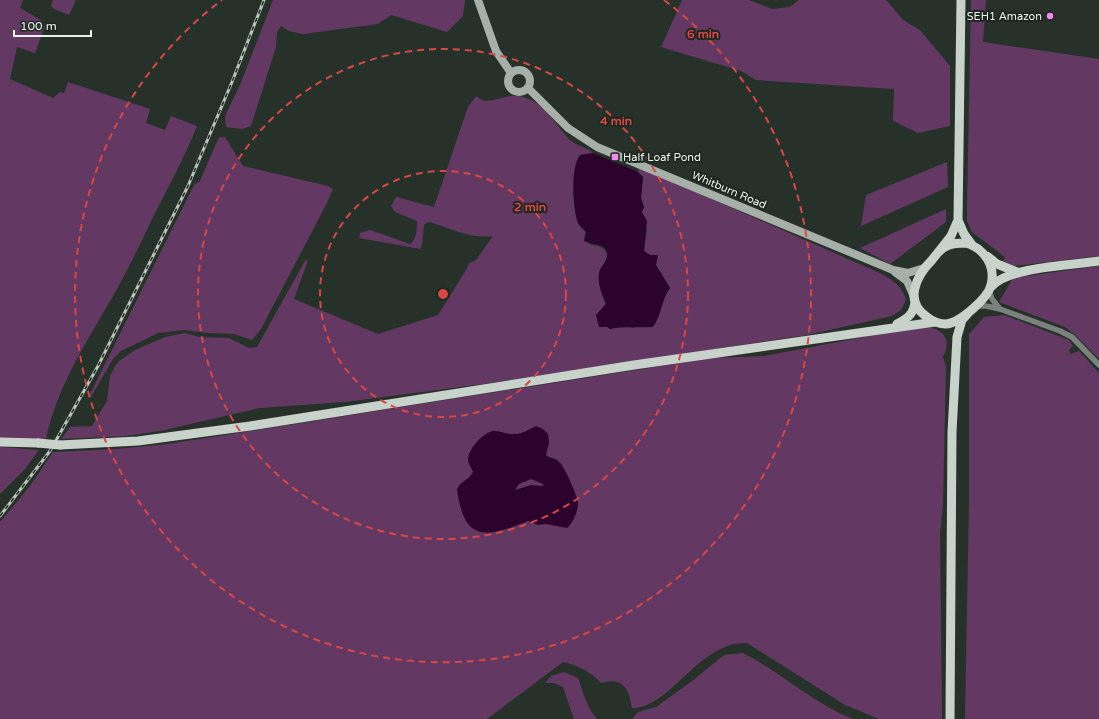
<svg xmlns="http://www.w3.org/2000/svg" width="1099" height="719" viewBox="0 0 1099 719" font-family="'Varela Round',sans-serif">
<rect width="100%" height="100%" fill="#263229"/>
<path fill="#633963" d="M0,0H23L20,8L41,20L40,25L45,26L35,53L17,47L10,79L53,98L60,92L64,93L68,82L150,109L146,123L165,130L171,116L197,126C185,156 170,184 155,213C143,238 131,264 117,289C90,337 57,385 46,439L43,441L0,438Z
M53,0H76L69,15L54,9L51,6Z
M273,0H465L463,16L447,32L391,15L378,24L303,34L289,31L281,26L277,32L276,47L251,126L242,129L226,127L225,116L240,85Z
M682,0H749L772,9L790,7L799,0H886L903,20L920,30L950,66V126L918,133L893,121L894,89L756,80L741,71L661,47Z
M971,0H986L983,42L1099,59V256L1014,266L1003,262L1005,257L972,232L967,221V207Z
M476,96L484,101C494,101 503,97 512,96C538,94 553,120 567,137C574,146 586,146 593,153L580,155C573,176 571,202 578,223C580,227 584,230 586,232L584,238L591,245C601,245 611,251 605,262C603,266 599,269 599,273C597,284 602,294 606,304L598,313L610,329L624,326L634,328L661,307L665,295L670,288L650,255L644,251L647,230L642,212L644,207L641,198L643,177L638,172L639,167L880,273C893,280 902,286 906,300L901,310L892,316L807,335L491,383L345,402L259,408L165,430L127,436L61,439L70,427L92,426L107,401L110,376L115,366L119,361L135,350L165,337L185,333L199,337L229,338L249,348L257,347L306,259L307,263L294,299L378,334L438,315L466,270L469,263L476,260L493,236C471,239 451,229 430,222L426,223L424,225L422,245L420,249L359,238L360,233L370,230L410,244C417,239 417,229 417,221L395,212L391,206L396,197L434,207L468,107Z
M219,137H225L243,166L328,186L333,189L327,203L261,329L252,340L234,334L207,333L184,330L158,333L121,351L113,359L91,397L89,396L194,185L200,181Z
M947,162L948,187L861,226L866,195Z
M946,209V222L890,264L860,248Z
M1099,266V359L1074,334L1065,327L999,302L1013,278Z
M1004,315L1069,340L1073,346L1069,350L1071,354L1079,351L1099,373V719H965L969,503V334L984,317Z
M928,327C946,331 951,341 943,357L946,367L943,505L940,535L942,719H879L845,705L747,643C699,641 670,709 632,708C629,687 622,677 601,683C590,671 579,666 563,662L487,719H0V522L30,486L53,452L117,449L168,444L711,358L764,356L880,334Z
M0,447L39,450L25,469L0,494Z
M743,653C781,672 813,703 853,719H632L638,712L656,707L692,681L724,655Z
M564,672L578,678C584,693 586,707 597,719H574L563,687L554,683H545L551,676Z"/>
<path fill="#2c032d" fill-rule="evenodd" d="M593,153L638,172L643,177L641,198L644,207L642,212L647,221L644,251L650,255H658L656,265L670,288C661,300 662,315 653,327C638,328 624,326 610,329L607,327H599L596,315L606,304C602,294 598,285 599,274C599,266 613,258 605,248C601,244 590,244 584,241L586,232C584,229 580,227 578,223C573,208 570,168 580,155Z
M536,426L543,429L548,434L549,443L546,455C549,458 554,458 557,460C564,464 577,495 578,503C578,511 573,523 567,528L546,524L538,525L528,521C486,538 464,543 457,489C461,481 469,480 473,472C472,468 468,464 468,460C468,449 483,432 494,431C501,431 508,435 515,434C523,434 529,429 536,426ZM531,479L543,484V486L531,485L515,490L519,484Z"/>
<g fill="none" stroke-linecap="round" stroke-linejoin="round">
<path stroke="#7b817c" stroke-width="5.5" d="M989,290L992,299L1000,309
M976,306H986L1000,309L1060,331L1072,337L1099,365"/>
<path stroke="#a6afa8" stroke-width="8" d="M478,0L496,51L511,73
M508 81a11 11 0 1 1 22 0a11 11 0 1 1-22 0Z
M528,88L568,128L597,147L893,270L908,273L924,268
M895,272L907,281L914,297"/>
<path stroke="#c7d3ca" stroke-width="9" d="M958,220L964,234L972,245
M966,243C984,248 996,266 991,285C988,298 960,323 946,324C939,324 932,321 927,317C903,301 917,275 932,260C936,255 940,249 945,247C951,243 959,243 966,243Z
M936,255L951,236L958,220L961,0
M987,256L997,264L1017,272
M991,287C1007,267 1073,265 1099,261
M897,324C908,318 914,314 915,301
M0,442L38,443
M60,445L138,441L250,426L634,365L935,322
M950,719L952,432L957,337L962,320L970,311"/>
<g stroke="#bbc4bd" stroke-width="3">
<path id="rail" d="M0,516L50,451L98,366L188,186L232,82L264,0"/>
</g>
<use href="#rail" stroke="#1d2820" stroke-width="1.5" stroke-dasharray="4.5" stroke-linecap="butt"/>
<path stroke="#c7d3ca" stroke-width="9" d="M38,443L60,445"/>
</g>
<g fill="none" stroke="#d94646" stroke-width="2" stroke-dasharray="7 5">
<circle cx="443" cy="294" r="123"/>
<circle cx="443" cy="294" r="245"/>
<path d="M664 0A368 368 0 1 1 222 0"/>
</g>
<g fill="#f38af2" stroke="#1d2820" stroke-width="1.5">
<circle cx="1050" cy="16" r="4"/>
<rect x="611" y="153" width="8" height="8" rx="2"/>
</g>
<g text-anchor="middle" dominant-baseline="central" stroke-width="4" stroke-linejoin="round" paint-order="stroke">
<g font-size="11" fill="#ebf3ed" stroke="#1d2820" text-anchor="end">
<text x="1042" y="16">SEH1 Amazon</text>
<text x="623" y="157" text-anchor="start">Half Loaf Pond</text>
</g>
<g font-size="11" fill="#ebf3ed" stroke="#1d2820">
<text transform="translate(729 190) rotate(23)">Whitburn Road</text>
</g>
</g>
<circle cx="443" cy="294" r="6" fill="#d94646" stroke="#1d2820" stroke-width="2"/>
<g font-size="12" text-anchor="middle" font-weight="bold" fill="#d94646" stroke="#1d2820" stroke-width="4" stroke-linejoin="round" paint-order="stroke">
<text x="703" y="38">6 min</text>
<text x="616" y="125">4 min</text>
<text x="530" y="211">2 min</text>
</g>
<path d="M14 30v6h77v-6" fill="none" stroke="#ebf3ed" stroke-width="2"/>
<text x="20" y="30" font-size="12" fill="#ebf3ed" stroke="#1d2820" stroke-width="3" paint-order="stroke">100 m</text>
</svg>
